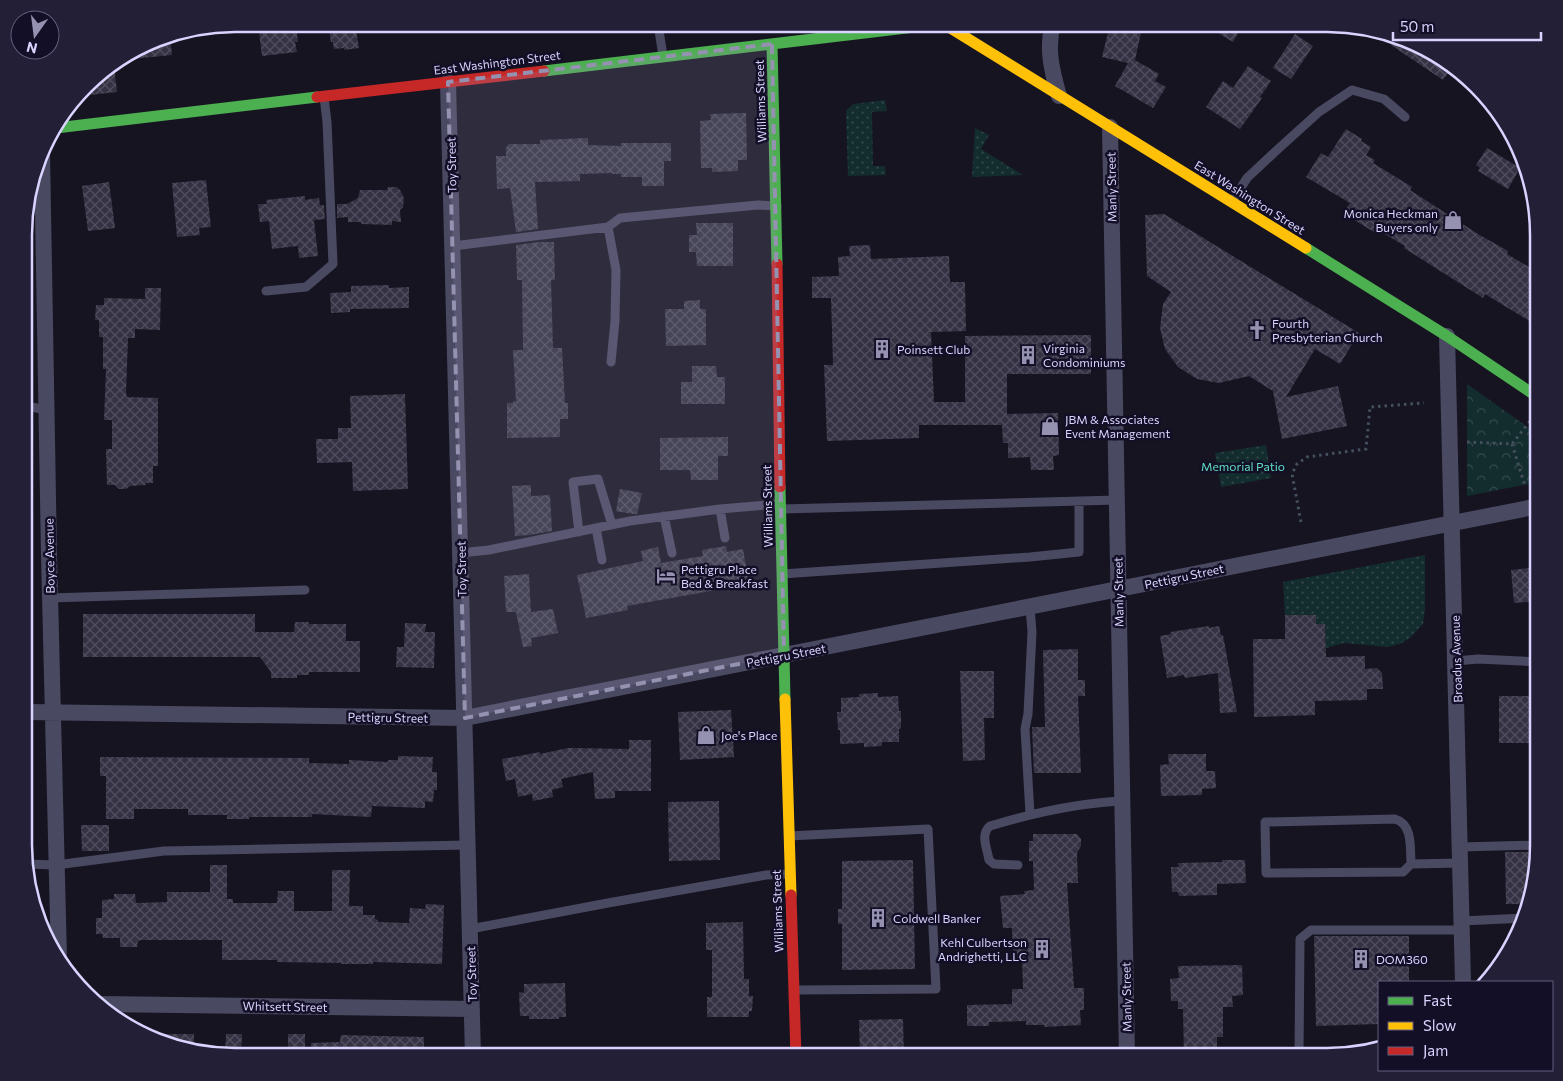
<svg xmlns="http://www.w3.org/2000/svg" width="1563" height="1081" viewBox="0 0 1563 1081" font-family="Commissioner,sans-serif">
<defs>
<pattern id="grass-dots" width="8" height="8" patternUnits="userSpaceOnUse" patternTransform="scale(1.25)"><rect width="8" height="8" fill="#132c2d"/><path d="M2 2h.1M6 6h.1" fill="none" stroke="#354a4c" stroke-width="1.8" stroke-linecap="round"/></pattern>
<pattern id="park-crowns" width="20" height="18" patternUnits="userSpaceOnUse" patternTransform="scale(1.25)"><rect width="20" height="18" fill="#132c2d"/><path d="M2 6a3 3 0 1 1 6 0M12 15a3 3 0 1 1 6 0" fill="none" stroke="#354a4c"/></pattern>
<pattern id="building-cross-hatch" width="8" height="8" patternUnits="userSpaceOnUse" patternTransform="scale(1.25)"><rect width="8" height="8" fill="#343243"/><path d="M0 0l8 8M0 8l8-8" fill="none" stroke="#514f5f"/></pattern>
</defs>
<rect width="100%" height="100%" fill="#161421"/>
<path fill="url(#grass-dots)" d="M885,100L887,111L872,112L873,166H885L886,175L848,176L846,111L853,104Z
M975,128L989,135L981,149L1023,175L972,177Z
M1266,445L1271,478L1221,487L1215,453Z
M1425,555V610L1423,624L1410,638L1400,644L1387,647L1344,643L1326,648L1325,624H1316V615H1285L1283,582Z"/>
<path fill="url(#park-crowns)" d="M1467,384L1539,435V482L1467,496Z"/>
<path fill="url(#building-cross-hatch)" d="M258,24H292V26L296,25L298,42H295L297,52L262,56Z
M328,24H355L359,48L344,50V48L334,49L333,42H331Z
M1110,24H1137L1136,32L1141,33L1135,60L1159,74L1155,81L1166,87L1153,108L1115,86L1128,63L1102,57Z
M1203,24H1243L1233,42Z
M1295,34L1313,46L1291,79L1273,68Z
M1397,36L1453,66L1443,80L1391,45Z
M170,37L172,55L122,60L155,40Z
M114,65L117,92L81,96L96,77Z
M1248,66L1271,81L1260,97L1262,98L1240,129L1206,107L1223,81L1233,88Z
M746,113L747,160H738V171L712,172V168H701L700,121L711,120L710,114Z
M1346,129L1362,139L1361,141L1371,147L1366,155L1375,160L1373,163L1412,187L1410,190L1478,234L1508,251L1507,254L1539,273V327L1485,294L1483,298L1404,248L1405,246L1376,229L1374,232L1343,213L1350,203L1306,177L1321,153L1328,157Z
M588,138V145L621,146V143H671V161H664V186H642V177H621V174H612V173L580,174V181L535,182L538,229L516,232L510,188L497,189L496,156H506V147L508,146V144H540V140Z
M1487,148L1520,168L1508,189L1478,171L1480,168L1476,165Z
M206,180L211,227L199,228L200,235L177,237L172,183Z
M109,182L115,228L88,231L82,186Z
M388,187H396L400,190L404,198L403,207L400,210L401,222L392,221V225L361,224V222H348V217L337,218V204H347L358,198L360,190H387Z
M305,196V200L319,198L320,205H324L325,219L314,220L318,256L299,258L298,246L272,249L269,221L260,222L258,204H267L266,200Z
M1164,214L1359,333L1340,364L1315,349L1286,397L1338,386L1347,426L1282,439L1273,391L1249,376L1219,383L1197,379L1178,367L1165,349L1160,328L1163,304L1171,292L1147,276L1145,215Z
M696,223H733V266H697L696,252H689V235H697Z
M539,242H554L555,280H551L553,348H562L565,403H568V419H560V437L507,438V403H513V401H516L513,350H523L522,280H517L516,245Z
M870,245L871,259L949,256L950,282H965L966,331L931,332L934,402H965V336L1091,335V374H1007V414L1058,413L1059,455L1053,456L1054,470H1031L1030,457L1008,458V443H1003L1002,425H919V438L827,441L824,365H833L831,298H812V277L839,276L838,257L850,256L849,246Z
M389,285V288L409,287V308L350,309V312L331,313L330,293L351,292V286Z
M145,288H161L160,330L135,329V338H128L126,393L127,397L158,398V466H153V483H145L146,485L130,486L126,489H119L115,485H107L106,449H112V420H104L106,369H103V337H99V320H95L96,305H104V298L145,299Z
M700,300V309H706V345L666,346L665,309H684V301Z
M692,366H716L717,377H725V404H681V382H692Z
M405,394L408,489L353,491L352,462L317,463L316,439H338V428H351L350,396Z
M728,437V456H718V480H691L690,470H660V438Z
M531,485V496L550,495L552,531L529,535L515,536L512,486Z
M620,489L642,493L637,514H633L616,511Z
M726,546L727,552L743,549L749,584L627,606L628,610L586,618L577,575L643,561L641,551L658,547L661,563L703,556L702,550Z
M1539,567V601L1514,603L1511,570Z
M529,574L531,612L553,609L558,633L531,638L532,646L523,647L516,612H506L504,576Z
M83,614H255V632H294L295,622H309V624H346V641H360V672H309V675H297V678H271V672L260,657H83Z
M1285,615H1316V624H1325L1326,657L1365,656V669L1377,668L1382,673L1383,689H1367V700L1315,701V715L1254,717L1253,639H1285Z
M405,623L426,624L425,632H435L434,668L396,667L397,647H404Z
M1209,626V628L1219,626L1221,635H1223L1237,712L1220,713L1218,673L1185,678L1184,675L1167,678L1160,636L1171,634L1170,632Z
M1078,649V680H1085V696H1078L1081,773H1034L1032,727H1045L1043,650Z
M960,671H994V718H984L985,760L963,761Z
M878,693V697L898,696L899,711H901V728L899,729V742H882V746L864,747V743L840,744V730H838L837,712H841V698L859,697V694Z
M1499,696H1539V733H1532V743H1499Z
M731,710L734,757L680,760L678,712Z
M629,740H651V791H615V798L595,799L593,772L561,779L563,787L552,790L553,797L533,801L532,794L518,797L515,779L506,781L502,759L540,752V754L568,748L629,749Z
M1168,754H1206V771H1215L1216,788L1202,789V795L1161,796L1160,765L1169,764Z
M398,756L433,757L432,772H437V790H434L433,802L425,801V808L372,806L371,817L312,814V817H249V819H227V815H188V809H134V819H106V776H100V757L309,758V763L349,764V760L388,762V760H398Z
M719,801L720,860L669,861L668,802Z
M81,825H109V851H82Z
M1033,834H1077L1081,839V846L1077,853L1078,883H1067L1074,988H1084V1010H1080L1081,1025L1044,1027L1045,1025H1026V1021L989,1022V1026H967V1005L1012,1004V989H1023L1022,958H1013L1012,928H1003L1000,896L1025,894L1024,891L1034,890L1033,861H1029V841H1033Z
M1505,852H1529V858H1539L1530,904H1506Z
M913,860L915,969L842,970V924H838V909H842V861Z
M1222,860H1245L1246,883L1217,884V895L1179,896L1178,892H1172L1171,867H1179L1178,863L1222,862Z
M210,865H227V899H233V903H277L278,891H294V911H332V870H350L349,906H363V915H375V919L378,920V922L409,923L410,908L425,909L426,904L444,905L442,964L373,962V964H341V963L277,962V960H222V940H141L138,941L137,947H120V938H103L102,934H96V918H102V900L114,899V894H135L136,903L167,902V892H210Z
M743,922L744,979H749V996H753L752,1011H749V1017H707V997H712V950H706V923Z
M1314,936H1409V982H1379V1024L1316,1026Z
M1242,965L1243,995L1232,996L1233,1007H1223V1037H1217V1057H1184L1183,1009H1178V1001H1171L1170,979L1179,978L1178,966Z
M565,983L566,1017H559V1019H529V1016H520L519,992L524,993V984Z
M903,1019L904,1057H860L859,1020Z
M148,1034H194V1051L167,1046Z
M226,1034H242L241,1057H225Z
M288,1034H305V1057H288Z
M341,1035L424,1037V1057H311V1043L340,1042Z"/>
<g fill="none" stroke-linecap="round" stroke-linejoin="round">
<path stroke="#44505f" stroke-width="3" stroke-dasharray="2.5 4" stroke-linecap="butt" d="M1467,442L1512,444L1530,421
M1512,444L1525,486
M1301,522L1292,474L1297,464L1307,457L1366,449L1370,407L1424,403"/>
<path stroke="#4a4962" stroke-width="9" d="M658,24L663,56
M1232,202L1247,178L1277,150L1319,112L1352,90L1384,99L1405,117
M608,227L616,270L615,321L611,362
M453,246L608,227L620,218L758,205L777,206
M266,291L306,287L333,264L327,122L324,97
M26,406L47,410
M720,509L725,538
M782,509L1117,500
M664,516L672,553
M596,528L602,560
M579,532L573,482L598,479L612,525
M460,553L489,550L630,521L720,509L778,504
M782,574L1030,557L1079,552V502
M50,598L305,590
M1456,661L1478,659L1539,662
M1030,814L1025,729L1028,714L1032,632L1030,607
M789,836L928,829L936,989L796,990
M1460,847L1539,845
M26,864L56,865L164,851L467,845
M1411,864C1410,848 1413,824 1395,819L1265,822L1266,873L1403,872L1411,864L1461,863
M1018,865L994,864L989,860C987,848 980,834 990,826C1033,813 1077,803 1122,801
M1462,921L1525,918
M470,929L608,903L766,875L790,874
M1299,1056L1300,939L1311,930H1462
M1299,1057H1330"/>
<path stroke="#4a4962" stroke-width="16" d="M1053,24C1046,49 1052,71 1059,96
M448,82L473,1057
M1110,127L1127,1057
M42,153L49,555L59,959
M1447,336L1463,982
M26,712L465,718L1539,506
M98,1004L472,1009"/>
<path stroke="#4caf50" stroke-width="11" d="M772,44L777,264
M544,71L940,24
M56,128L317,97
M1306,248L1447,336L1539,398
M780,487L785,699"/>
<path stroke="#ffc107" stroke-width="11" d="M944,24L1306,248
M785,699L791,895"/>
<path stroke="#c62828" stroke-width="11" d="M317,97L544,71
M777,264L780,487
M791,895L796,1057"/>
</g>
<path fill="#9591b1" fill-opacity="0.2" stroke="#9591b1" stroke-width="4" stroke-dasharray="10 6" stroke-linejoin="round" d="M772,44L784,655L465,718L448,82Z"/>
<defs>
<g id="shop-bare" transform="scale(1.5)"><path d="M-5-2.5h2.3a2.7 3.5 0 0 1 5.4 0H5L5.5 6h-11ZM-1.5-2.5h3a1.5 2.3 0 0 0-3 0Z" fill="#9591b1" stroke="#130f26" stroke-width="2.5" paint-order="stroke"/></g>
<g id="church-bare" transform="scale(1.5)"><path d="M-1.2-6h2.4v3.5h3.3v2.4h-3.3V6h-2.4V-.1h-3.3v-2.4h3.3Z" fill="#9591b1" stroke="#130f26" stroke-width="2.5" paint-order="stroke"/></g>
<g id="building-bare" transform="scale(1.5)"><path d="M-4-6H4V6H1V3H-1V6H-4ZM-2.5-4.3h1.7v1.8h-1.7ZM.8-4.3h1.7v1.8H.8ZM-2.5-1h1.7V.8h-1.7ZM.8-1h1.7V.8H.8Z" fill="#9591b1" stroke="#130f26" stroke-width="2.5" paint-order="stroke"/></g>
<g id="hotel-bare" transform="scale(1.5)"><path d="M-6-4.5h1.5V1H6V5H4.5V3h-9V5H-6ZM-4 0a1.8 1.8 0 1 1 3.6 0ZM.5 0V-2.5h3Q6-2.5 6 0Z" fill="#9591b1" stroke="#130f26" stroke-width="2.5" paint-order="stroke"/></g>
</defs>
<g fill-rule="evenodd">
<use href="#shop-bare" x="1453" y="220"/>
<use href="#church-bare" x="1257" y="330"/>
<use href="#building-bare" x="882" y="349"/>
<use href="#building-bare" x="1028" y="355"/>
<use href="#shop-bare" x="1050" y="426"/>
<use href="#hotel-bare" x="666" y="576"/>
<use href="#shop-bare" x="706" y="735"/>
<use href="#building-bare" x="878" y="918"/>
<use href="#building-bare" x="1042" y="949"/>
<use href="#building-bare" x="1361" y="959"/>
</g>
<g text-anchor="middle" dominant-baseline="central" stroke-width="5" stroke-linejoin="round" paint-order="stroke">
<g font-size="12" fill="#d9d4ff" stroke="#130f26">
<text transform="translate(497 62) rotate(-7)">East Washington Street</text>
<text transform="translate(760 101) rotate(-92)">Williams Street</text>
<text transform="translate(451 165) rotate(-91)">Toy Street</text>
<text transform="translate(1111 187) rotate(-91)">Manly Street</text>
<text transform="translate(1250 197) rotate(32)">East Washington Street</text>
<text transform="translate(767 506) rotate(-91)">Williams Street</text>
<text transform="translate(49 556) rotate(-91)">Boyce Avenue</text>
<text transform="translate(461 569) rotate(-91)">Toy Street</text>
<text transform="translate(1184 576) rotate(-12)">Pettigru Street</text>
<text transform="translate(1118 592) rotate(-91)">Manly Street</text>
<text transform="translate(786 655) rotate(-11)">Pettigru Street</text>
<text transform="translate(1456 659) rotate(-92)">Broadus Avenue</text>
<text transform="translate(388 717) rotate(1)">Pettigru Street</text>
<text transform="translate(777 911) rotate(-92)">Williams Street</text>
<text transform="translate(471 974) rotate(-92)">Toy Street</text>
<text transform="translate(1126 997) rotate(-91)">Manly Street</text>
<text transform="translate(285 1006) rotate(1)">Whitsett Street</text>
</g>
<g font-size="12" fill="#d9d4ff" stroke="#130f26" text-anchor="start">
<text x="1438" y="213" text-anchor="end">Monica Heckman<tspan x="1438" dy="14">Buyers only</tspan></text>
<text x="1272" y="323">Fourth<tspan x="1272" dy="14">Presbyterian Church</tspan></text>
<text x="1043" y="348">Virginia<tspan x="1043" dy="14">Condominiums</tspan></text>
<text x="897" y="349">Poinsett Club</text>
<text x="1065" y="419">JBM &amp; Associates<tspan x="1065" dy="14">Event Management</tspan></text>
<text x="681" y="569">Pettigru Place<tspan x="681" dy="14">Bed &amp; Breakfast</tspan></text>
<text x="721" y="735">Joe's Place</text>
<text x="893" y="918">Coldwell Banker</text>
<text x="1027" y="942" text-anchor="end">Kehl Culbertson<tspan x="1027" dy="14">Andrighetti, LLC</tspan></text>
<text x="1376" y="959">DOM360</text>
</g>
<g font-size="12" fill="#5fe0c0" stroke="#130f26">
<text x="1243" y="466">Memorial Patio</text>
</g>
</g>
<path d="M0 0H1563V1081H0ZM235 32H1327A203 203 0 0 1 1530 235V845A203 203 0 0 1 1327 1048H235A203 203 0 0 1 32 845V235A203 203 0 0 1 235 32Z" fill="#231f37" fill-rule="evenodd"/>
<path fill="none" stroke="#d9d4ff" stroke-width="2.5" d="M235 32H1327A203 203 0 0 1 1530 235V845A203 203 0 0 1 1327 1048H235A203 203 0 0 1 32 845V235A203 203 0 0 1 235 32Z"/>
<rect x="1378" y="981" width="175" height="90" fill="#130f26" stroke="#625e7d"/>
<rect x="1388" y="997" width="25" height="8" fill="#4caf50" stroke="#625e7d"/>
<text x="1423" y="1006" font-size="15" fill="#d9d4ff">Fast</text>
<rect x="1388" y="1022" width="25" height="8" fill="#ffc107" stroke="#625e7d"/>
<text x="1423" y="1031" font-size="15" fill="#d9d4ff">Slow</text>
<rect x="1388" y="1047" width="25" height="8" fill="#c62828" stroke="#625e7d"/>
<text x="1423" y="1056" font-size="15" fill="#d9d4ff">Jam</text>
<g transform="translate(35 35) rotate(194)"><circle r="24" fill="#130f26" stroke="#625e7d"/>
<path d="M0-4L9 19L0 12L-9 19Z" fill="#9591b1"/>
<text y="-8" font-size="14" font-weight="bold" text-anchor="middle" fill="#d9d4ff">N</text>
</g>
<path d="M1393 32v8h148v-8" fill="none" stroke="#d9d4ff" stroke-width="2.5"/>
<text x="1400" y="32" font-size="15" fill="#d9d4ff" stroke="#130f26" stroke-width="4" paint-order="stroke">50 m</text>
</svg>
